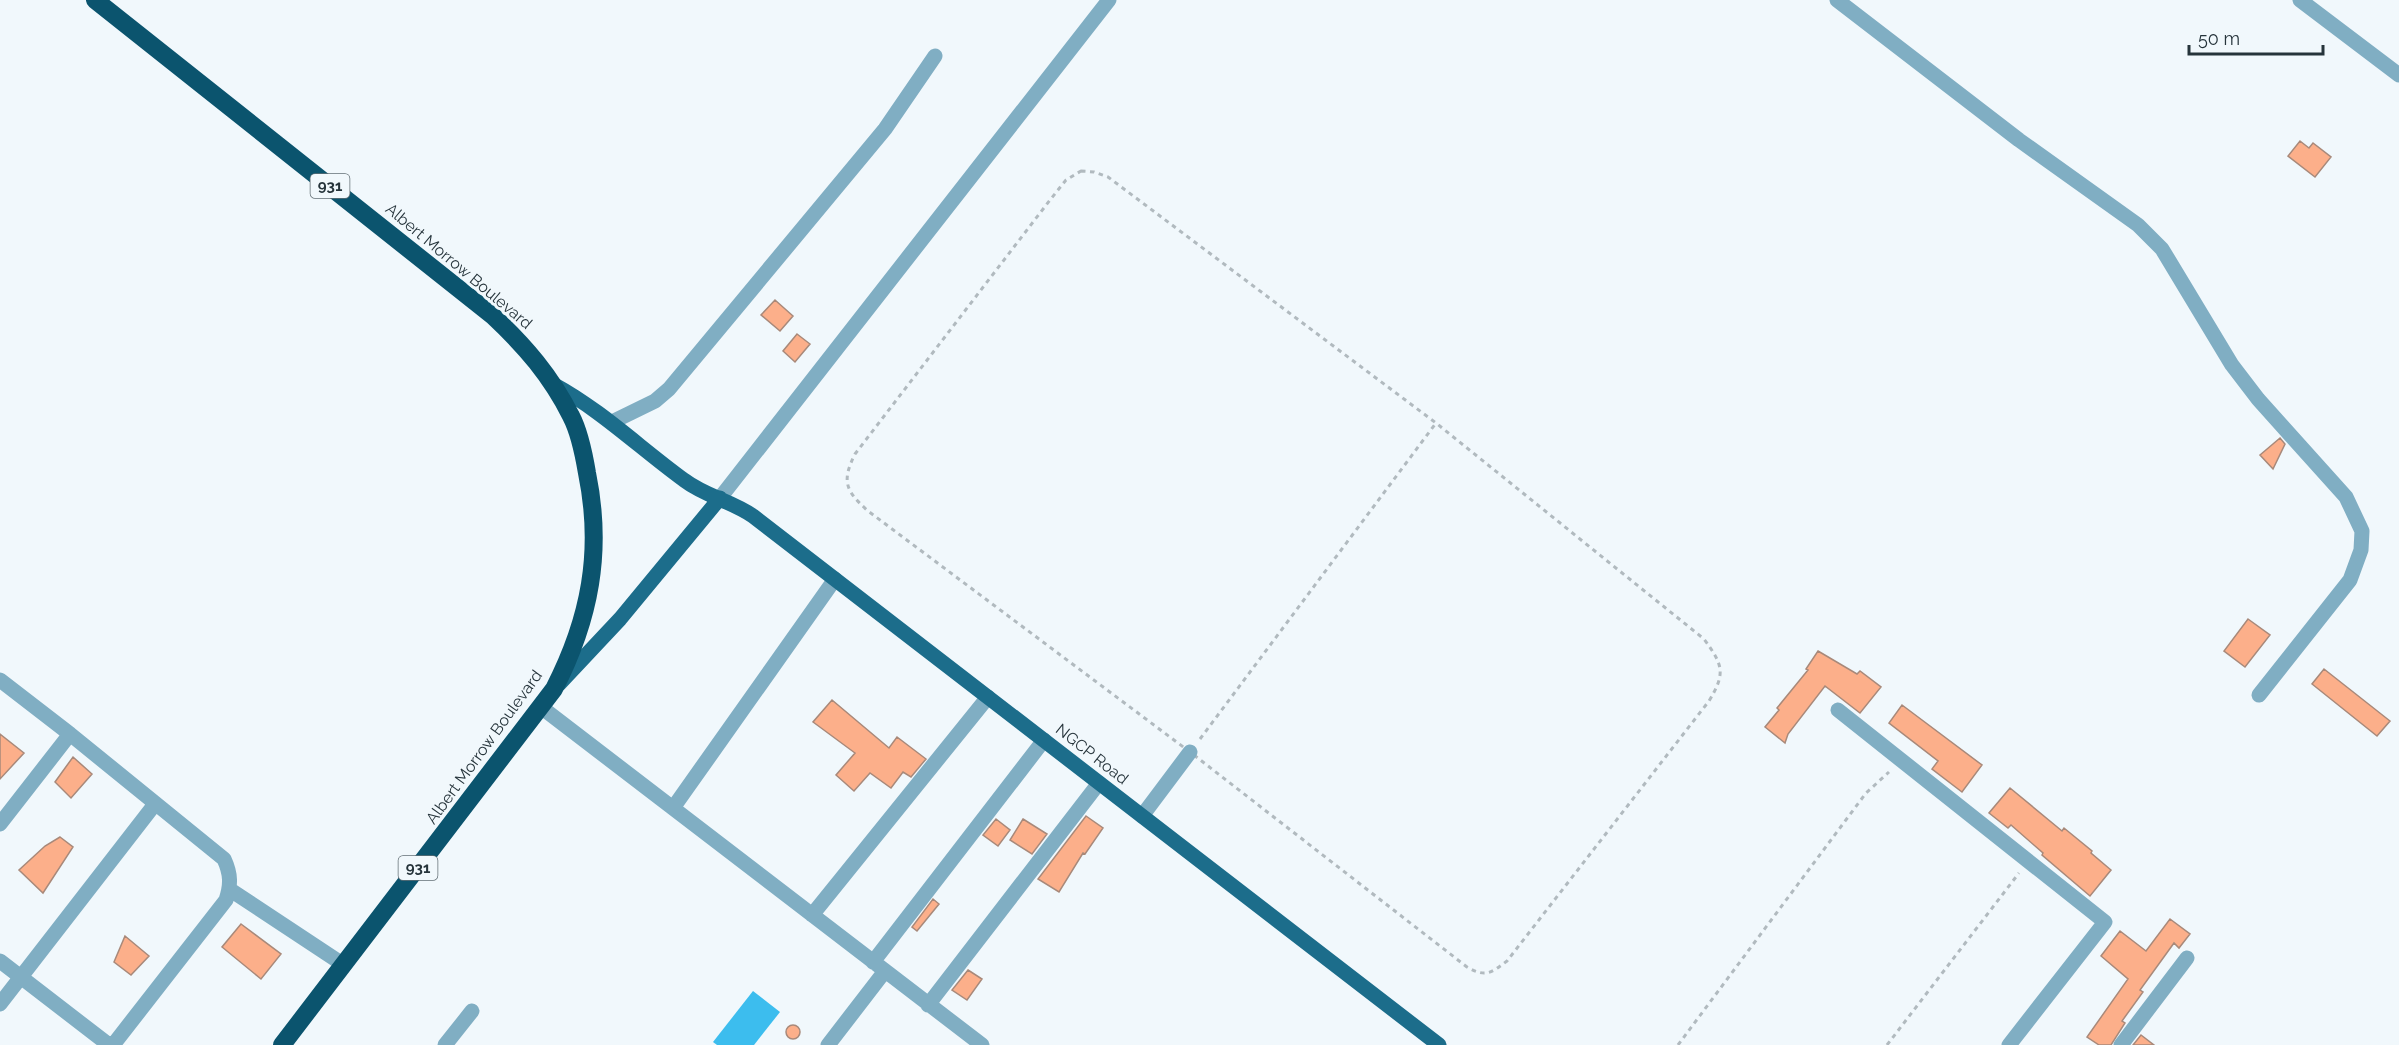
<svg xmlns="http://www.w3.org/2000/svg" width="2399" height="1045" viewBox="0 0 2399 1045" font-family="Raleway,sans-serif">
<rect width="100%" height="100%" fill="#f1f8fc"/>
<path fill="#3cbdee" d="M753,991L780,1012L754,1045H717L713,1042Z"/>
<path fill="#fcaf8a" stroke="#a8897a" stroke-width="1.5" d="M2300,141L2309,148L2313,143L2331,157L2315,177L2288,156Z
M775,300L793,316L780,331L761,315Z
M797,334L810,344L795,362L783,351Z
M2280,438L2285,444L2273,469L2260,455Z
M2248,619L2270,635L2245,667L2224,651Z
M1818,651L1857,674L1860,671L1881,687L1860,713L1825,686L1788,734L1785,743L1765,727L1779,710L1777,708L1808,670L1806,669Z
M2324,669L2390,721L2377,736L2312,684Z
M832,700L889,748L897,737L926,759L911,777L903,772L891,788L870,773L854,791L836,775L855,753L813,722Z
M1902,705L1982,765L1962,792L1932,769L1938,761L1889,723Z
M0,734L24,753L0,779Z
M73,757L92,774L71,798L55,782Z
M2010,788L2062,831L2064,828L2092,851L2091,853L2111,870L2090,896L2042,855L2043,853L2011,825L2008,828L1989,813Z
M1086,816L1103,828L1085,854L1083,853L1059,892L1038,879Z
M996,819L1010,830L998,846L983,835Z
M1023,819L1047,834L1032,854L1010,840Z
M60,837L73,847L43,893L19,870L45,846Z
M933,899L939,904L917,931L912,927Z
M2170,919L2190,934L2179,948L2174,943L2140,990L2143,992L2122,1021L2125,1023L2111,1045H2099L2087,1037L2128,979L2101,956L2120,931L2146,951Z
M241,924L281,954L261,979L222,947Z
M125,936L149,956L131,975L114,962Z
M968,970L982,979L967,1000L952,990Z
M786 1032a7 7 0 1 1 14 0a7 7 0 1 1-14 0Z
M2141,1035L2154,1045H2133Z"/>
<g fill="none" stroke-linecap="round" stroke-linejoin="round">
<path stroke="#b1babf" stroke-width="3" stroke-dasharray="4.5 4.5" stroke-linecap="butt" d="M1081,171L1094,172L1108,177L1436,423L1704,639C1723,665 1726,673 1709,701L1507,961C1491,973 1486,978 1467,967L1190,752L868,511C846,491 841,482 855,454L1050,200L1066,180Z
M1200,739L1436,423
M1678,1045L1866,793L1889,772
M1887,1045L2019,873"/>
<path stroke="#80aec3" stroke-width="15" d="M1837,0L2019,140L2138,225L2162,249L2232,365L2258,399L2346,497L2362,531L2361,550L2350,580L2259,695
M2300,0L2399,75
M612,422L655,401L669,389L885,129L935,56
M720,498L1109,0
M0,680L70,734L224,859C231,874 231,885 226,900L113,1045
M541,707L982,1045
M1838,710L2105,922L2009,1045
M673,808L835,579
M1142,816L1190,752
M0,824L70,734
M229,889L344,965
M812,915L988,697
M0,961L109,1045
M873,962L1044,740
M0,1004L155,804
M928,1005L1099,783
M445,1045L472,1011
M828,1045L885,971
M2121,1045L2187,958"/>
<path stroke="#1c6d8b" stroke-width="15" d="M553,384C601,410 640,448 684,480C705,496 731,501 753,516L1439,1045
M559,684L620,619L720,498"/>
<path stroke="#0b546e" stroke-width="18" d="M95,0L493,316C525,346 551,376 571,416C580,433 584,455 587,473C603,551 590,619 554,689L282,1045"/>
</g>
<g text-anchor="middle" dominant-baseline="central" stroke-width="6" stroke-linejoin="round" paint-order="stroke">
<g fill="#f1f8fc" stroke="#636f75" stroke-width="1.5">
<rect x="310.5" y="174" width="39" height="24" rx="4.5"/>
<rect x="398.5" y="856" width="39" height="24" rx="4.5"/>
</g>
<g font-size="15" font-weight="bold" fill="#26343b">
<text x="330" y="186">931</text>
<text x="418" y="868">931</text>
</g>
<g font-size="16" fill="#26343b" stroke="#f1f8fc">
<text transform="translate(459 266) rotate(40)">Albert Morrow Boulevard</text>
<text transform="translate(484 747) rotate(-54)">Albert Morrow Boulevard</text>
<text transform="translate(1092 754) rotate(38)">NGCP Road</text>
</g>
</g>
<path d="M2189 45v9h134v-9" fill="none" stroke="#26343b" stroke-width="3"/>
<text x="2198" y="45" font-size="18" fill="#26343b" stroke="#f1f8fc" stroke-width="4.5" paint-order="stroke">50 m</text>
</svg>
